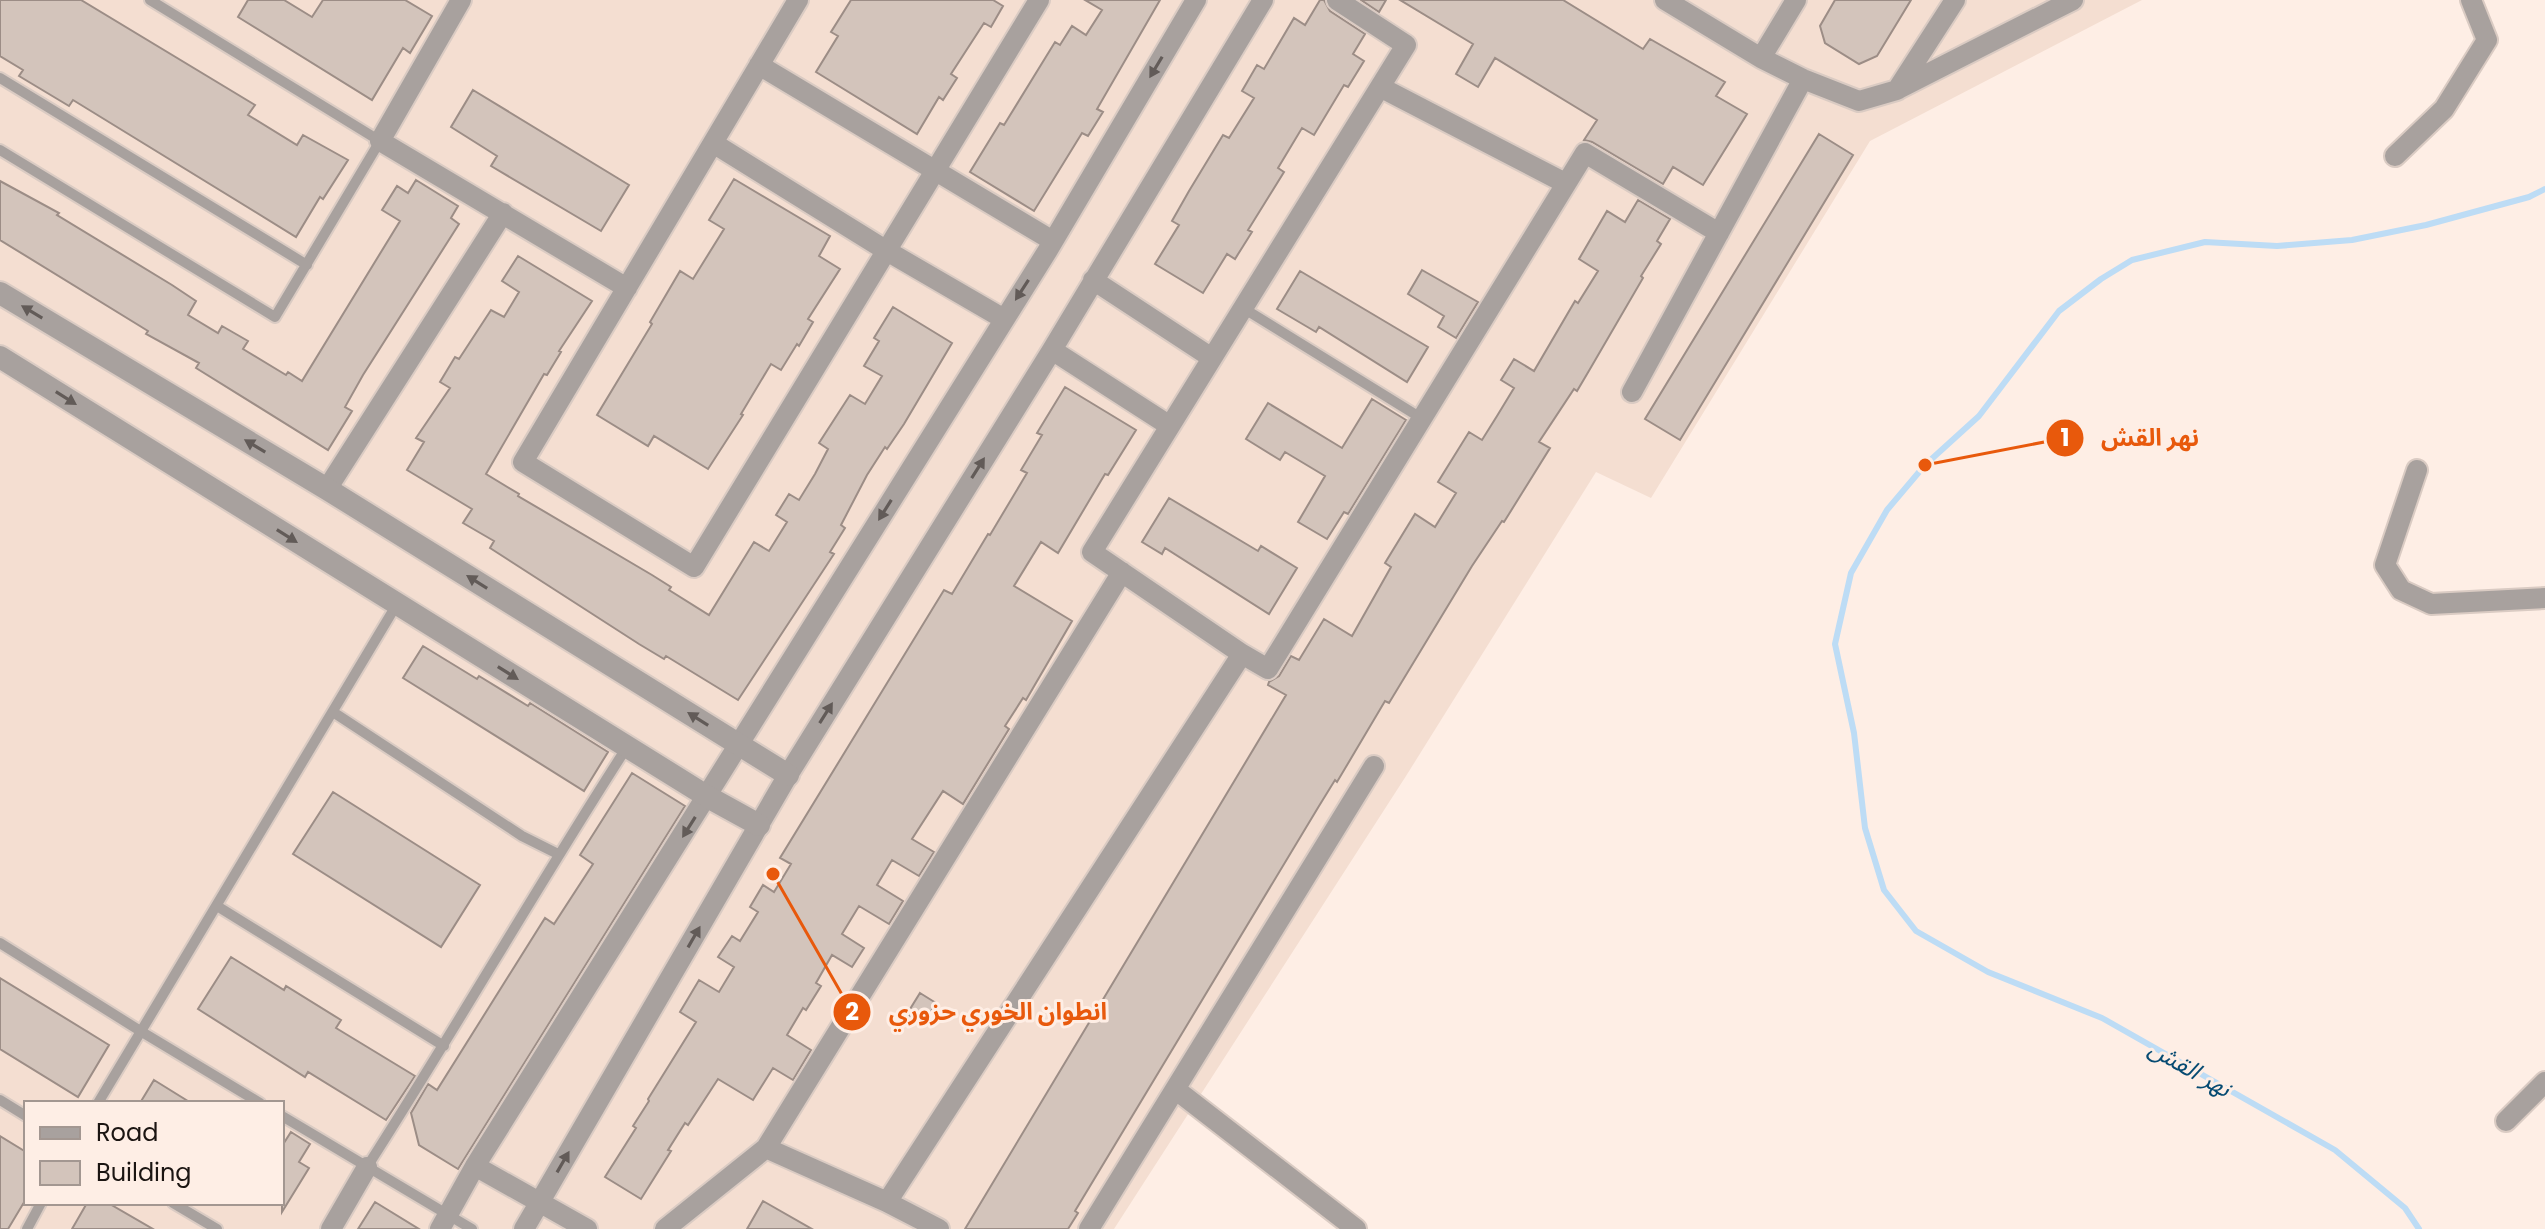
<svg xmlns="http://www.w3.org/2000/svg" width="2545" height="1229" viewBox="0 0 2545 1229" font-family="Poppins,'Noto Sans Arabic',sans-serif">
<rect width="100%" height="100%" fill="#feeee5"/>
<path fill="#f4ded1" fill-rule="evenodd" d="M0,0H2142L1870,141L1651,498L1596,472L1406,776L1114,1229H0ZM26,1103H282V1203H26Z"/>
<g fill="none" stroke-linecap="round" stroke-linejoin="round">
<path stroke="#bddcf5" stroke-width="6" d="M2419,1229L2405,1208L2335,1150L2102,1018L1988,972L1916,931L1884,890L1865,828L1854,733L1835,644L1851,573L1887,510L1925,465L1979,416L2059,311L2101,279L2132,260L2205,242L2277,246L2352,240L2426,225L2529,197L2545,189"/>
</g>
<path fill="#d3c4bb" stroke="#9c8d86" stroke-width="2" d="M0,0H81L255,105L248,115L297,145L303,135L348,160L323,199L320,197L296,237L73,100L69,106L19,76L23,70L0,56Z
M248,0H284L312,17L323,0H405L432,16L410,53L403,48L372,100L238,17Z
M851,0H993L1003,6L991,27L984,23L951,74L957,78L943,100L939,97L917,134L816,72L838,36L831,32Z
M1085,0H1160L1097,109L1103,112L1088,136L1082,133L1034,211L970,172L1000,123L1004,125L1055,42L1060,45L1072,26L1086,35L1102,10Z
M1320,0H1324L1330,11L1365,34L1353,54L1364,61L1348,87L1344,85L1314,135L1302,128L1278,168L1284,172L1248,230L1252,232L1235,259L1227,254L1203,293L1155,264L1179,225L1172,221L1189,191L1223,135L1229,138L1254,98L1242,91L1257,65L1264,69L1294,18L1305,25Z
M1361,0H1386L1379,12Z
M1400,0H1563L1643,49L1650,39L1725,82L1716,96L1747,114L1703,185L1673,167L1663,184L1592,142L1584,140L1597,120L1495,58L1478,87L1456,74L1473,44Z
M1835,0H1911L1877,56L1859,64L1825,43L1820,26Z
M473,90L629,185L601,231L491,166L497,156L451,127Z
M1819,134L1853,155L1680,440L1645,419Z
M734,179L830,236L819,256L840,269L808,319L813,322L799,346L797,344L781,370L771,364L741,414L743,415L708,469L654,436L648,446L597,415L652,324L650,322L680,271L693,279L724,229L709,220Z
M416,180L458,206L451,218L459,224L363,375L345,407L352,411L328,450L196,368L199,363L146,334L148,331L0,240V181L59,213L57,215L172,285L196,301L188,315L218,333L222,326L248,341L243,349L286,375L288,372L302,381L400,221L382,210L397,186L408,193Z
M1638,200L1670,219L1657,241L1661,244L1641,276L1643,278L1590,369L1577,391L1574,389L1539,442L1550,448L1504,522L1502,521L1472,566L1389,703L1385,701L1337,782L1335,780L1319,806L1075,1211L1078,1213L1068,1229H965L1286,695L1268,685L1269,682L1279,676L1291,656L1299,660L1324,619L1352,636L1391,567L1385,563L1415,514L1435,527L1456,493L1438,482L1469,432L1482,440L1497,416L1514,388L1501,380L1514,359L1534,371L1575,301L1578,303L1598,271L1579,259L1607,211L1625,222Z
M518,256L592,301L559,351L561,352L547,375L544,374L486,474L519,494L518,496L652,575L671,587L669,590L709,615L754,542L769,551L787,522L776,515L789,494L799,500L815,474L828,449L819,443L850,395L865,404L882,376L864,366L879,341L874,338L893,307L952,343L904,424L887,449L885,447L867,475L841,525L845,528L830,552L834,554L738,700L666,656L664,659L639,644L490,548L494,541L463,523L472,509L407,470L424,442L416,438L450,388L440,382L455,357L459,359L491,310L504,317L519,292L502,281Z
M1422,270L1478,302L1456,338L1438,327L1444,316L1408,294Z
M1300,271L1428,347L1407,382L1319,327L1316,332L1277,309Z
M1065,387L1136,430L1108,475L1105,474L1058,553L1041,542L1014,586L1072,621L1026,700L1023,698L1005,726L1009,729L963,804L943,791L912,839L934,852L919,876L892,860L877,885L903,901L889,924L859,906L842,934L864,948L852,967L832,955L816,983L821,986L806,1010L803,1008L787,1035L811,1050L793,1080L773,1068L753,1100L718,1079L688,1125L685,1123L668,1150L671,1151L641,1199L605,1177L636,1128L633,1126L649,1101L648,1099L696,1022L680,1012L699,980L719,992L734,967L718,957L732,936L740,941L758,912L750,907L763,885L774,892L791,864L780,858L944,590L952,594L988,534L990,535L1027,473L1021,470L1042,435L1037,433Z
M1372,399L1406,420L1348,514L1344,512L1327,539L1298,522L1325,476L1285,452L1280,460L1246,439L1268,403L1342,448Z
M1169,498L1258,551L1261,546L1297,568L1269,614L1165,548L1162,554L1142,542Z
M423,646L477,679L479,676L528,706L530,703L608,752L584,791L403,678Z
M632,773L685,806L458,1169L419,1145L411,1113L428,1084L437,1090L545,918L554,924L593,864L580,855Z
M333,792L480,885L441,947L293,854Z
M231,957L284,990L286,986L341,1020L336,1028L415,1076L386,1120L308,1072L305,1077L198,1009Z
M0,978L109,1045L78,1097L0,1049Z
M920,993L936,1003L924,1024L907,1014Z
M154,1080L191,1103H140Z
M291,1132L310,1144L299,1162L309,1168L282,1212V1146Z
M0,1136L26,1152V1199L8,1229H0Z
M763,1201L812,1229H747Z
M375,1202L419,1229H358Z
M87,1203H108L153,1229H72Z"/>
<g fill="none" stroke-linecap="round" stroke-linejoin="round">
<g stroke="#dacbc3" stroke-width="14">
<path id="service" d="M0,78L307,265
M0,150L275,317L380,141L150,0
M1243,308L1421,418
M333,712L522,836L558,854
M217,906L444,1046
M0,943L142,1032L260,1103
M0,1100L26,1116
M98,1103L397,604
M282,1116L472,1229
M367,1167C456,1028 538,885 627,747
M173,1203L217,1229
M27,1229L41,1203"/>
</g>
<g stroke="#dacbc3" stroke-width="24">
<path id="minor" d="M461,0L380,141L627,288
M798,0L523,462L694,567L1039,0
M1337,0L1406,45L1092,552L1242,654L1268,669L1585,153L1719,233
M1665,0L1761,58
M1796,0L1761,58L1803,79L1859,101L1897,90L1955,0
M759,65L1053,241
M1380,87L1565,183
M1898,89L2073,0
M713,143L887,251L1004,319
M2395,156L2444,109L2487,40L2471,0
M1093,280L1212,358
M1052,350L1170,426
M1632,392L1803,79
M2417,470L2385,565L2401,590L2431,604L2545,598
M327,489L503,213
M1175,1089L1356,1229
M2506,1121L2545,1082
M766,1148L1122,572
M475,1166L587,1229
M887,1202L1242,654
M331,1229L367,1167
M440,1229L475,1166L1048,250L1196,0
M524,1229L788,775L1052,350L1263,0
M665,1229L766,1148L887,1202L939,1229
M1089,1229L1374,766"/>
</g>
<g stroke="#dacbc3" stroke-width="26">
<path id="tertiary" d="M0,293L327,489L788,775
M0,357L708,797L759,825"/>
</g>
<use href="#service" stroke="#a8a19e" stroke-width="10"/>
<use href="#minor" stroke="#a8a19e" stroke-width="20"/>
<use href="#tertiary" stroke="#a8a19e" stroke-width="22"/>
</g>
<defs><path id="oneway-solid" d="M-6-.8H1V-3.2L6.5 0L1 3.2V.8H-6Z" transform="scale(2)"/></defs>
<g fill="#625b58">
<use href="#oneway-solid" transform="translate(1156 67) rotate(121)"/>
<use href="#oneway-solid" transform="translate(1022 290) rotate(123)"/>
<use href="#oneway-solid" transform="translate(32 312) rotate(-149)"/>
<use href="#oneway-solid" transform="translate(66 398) rotate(32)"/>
<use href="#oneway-solid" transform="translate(255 446) rotate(-149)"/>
<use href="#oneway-solid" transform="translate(978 468) rotate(-58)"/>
<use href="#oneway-solid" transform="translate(885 510) rotate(122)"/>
<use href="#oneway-solid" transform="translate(287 536) rotate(32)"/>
<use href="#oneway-solid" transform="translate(477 582) rotate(-148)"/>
<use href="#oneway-solid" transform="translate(508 673) rotate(32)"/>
<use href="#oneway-solid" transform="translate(826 713) rotate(-58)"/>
<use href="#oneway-solid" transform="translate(698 719) rotate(-148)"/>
<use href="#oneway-solid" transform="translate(689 827) rotate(122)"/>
<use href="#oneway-solid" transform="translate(694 937) rotate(-60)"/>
<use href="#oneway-solid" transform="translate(563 1162) rotate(-60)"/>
</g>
<g text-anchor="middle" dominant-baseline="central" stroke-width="6" stroke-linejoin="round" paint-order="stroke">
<g font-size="24" font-style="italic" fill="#074b72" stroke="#feeee5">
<text transform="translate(2190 1068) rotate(30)">نهر القش</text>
</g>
</g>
<path fill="none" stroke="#e8590c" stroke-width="3" d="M1925 465L2065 438M773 874L852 1012"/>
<g fill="#e8590c" stroke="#feeee5" stroke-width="3">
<circle cx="1925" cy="465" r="8"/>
<circle cx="773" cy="874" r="8"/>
<circle cx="2065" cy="438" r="20"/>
<circle cx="852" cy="1012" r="20"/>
</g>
<g font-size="24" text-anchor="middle" font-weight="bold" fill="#fff">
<text x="2065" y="446">1</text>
<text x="852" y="1020">2</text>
</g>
<g font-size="24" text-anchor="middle" font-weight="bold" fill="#e8590c" stroke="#feeee5" stroke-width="6" stroke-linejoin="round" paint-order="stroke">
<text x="2150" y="446">نهر القش</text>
<text x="998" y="1020">انطوان الخوري حزوري</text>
</g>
<rect x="24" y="1101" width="260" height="104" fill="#feeee5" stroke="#a39791" stroke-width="2"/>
<rect x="40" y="1127" width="40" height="12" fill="#a8a19e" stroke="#a39791" stroke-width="2"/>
<text x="96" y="1141" font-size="24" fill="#1b1512">Road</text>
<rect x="40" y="1161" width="40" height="24" fill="#d3c4bb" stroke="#a39791" stroke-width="2"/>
<text x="96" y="1181" font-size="24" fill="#1b1512">Building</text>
</svg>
